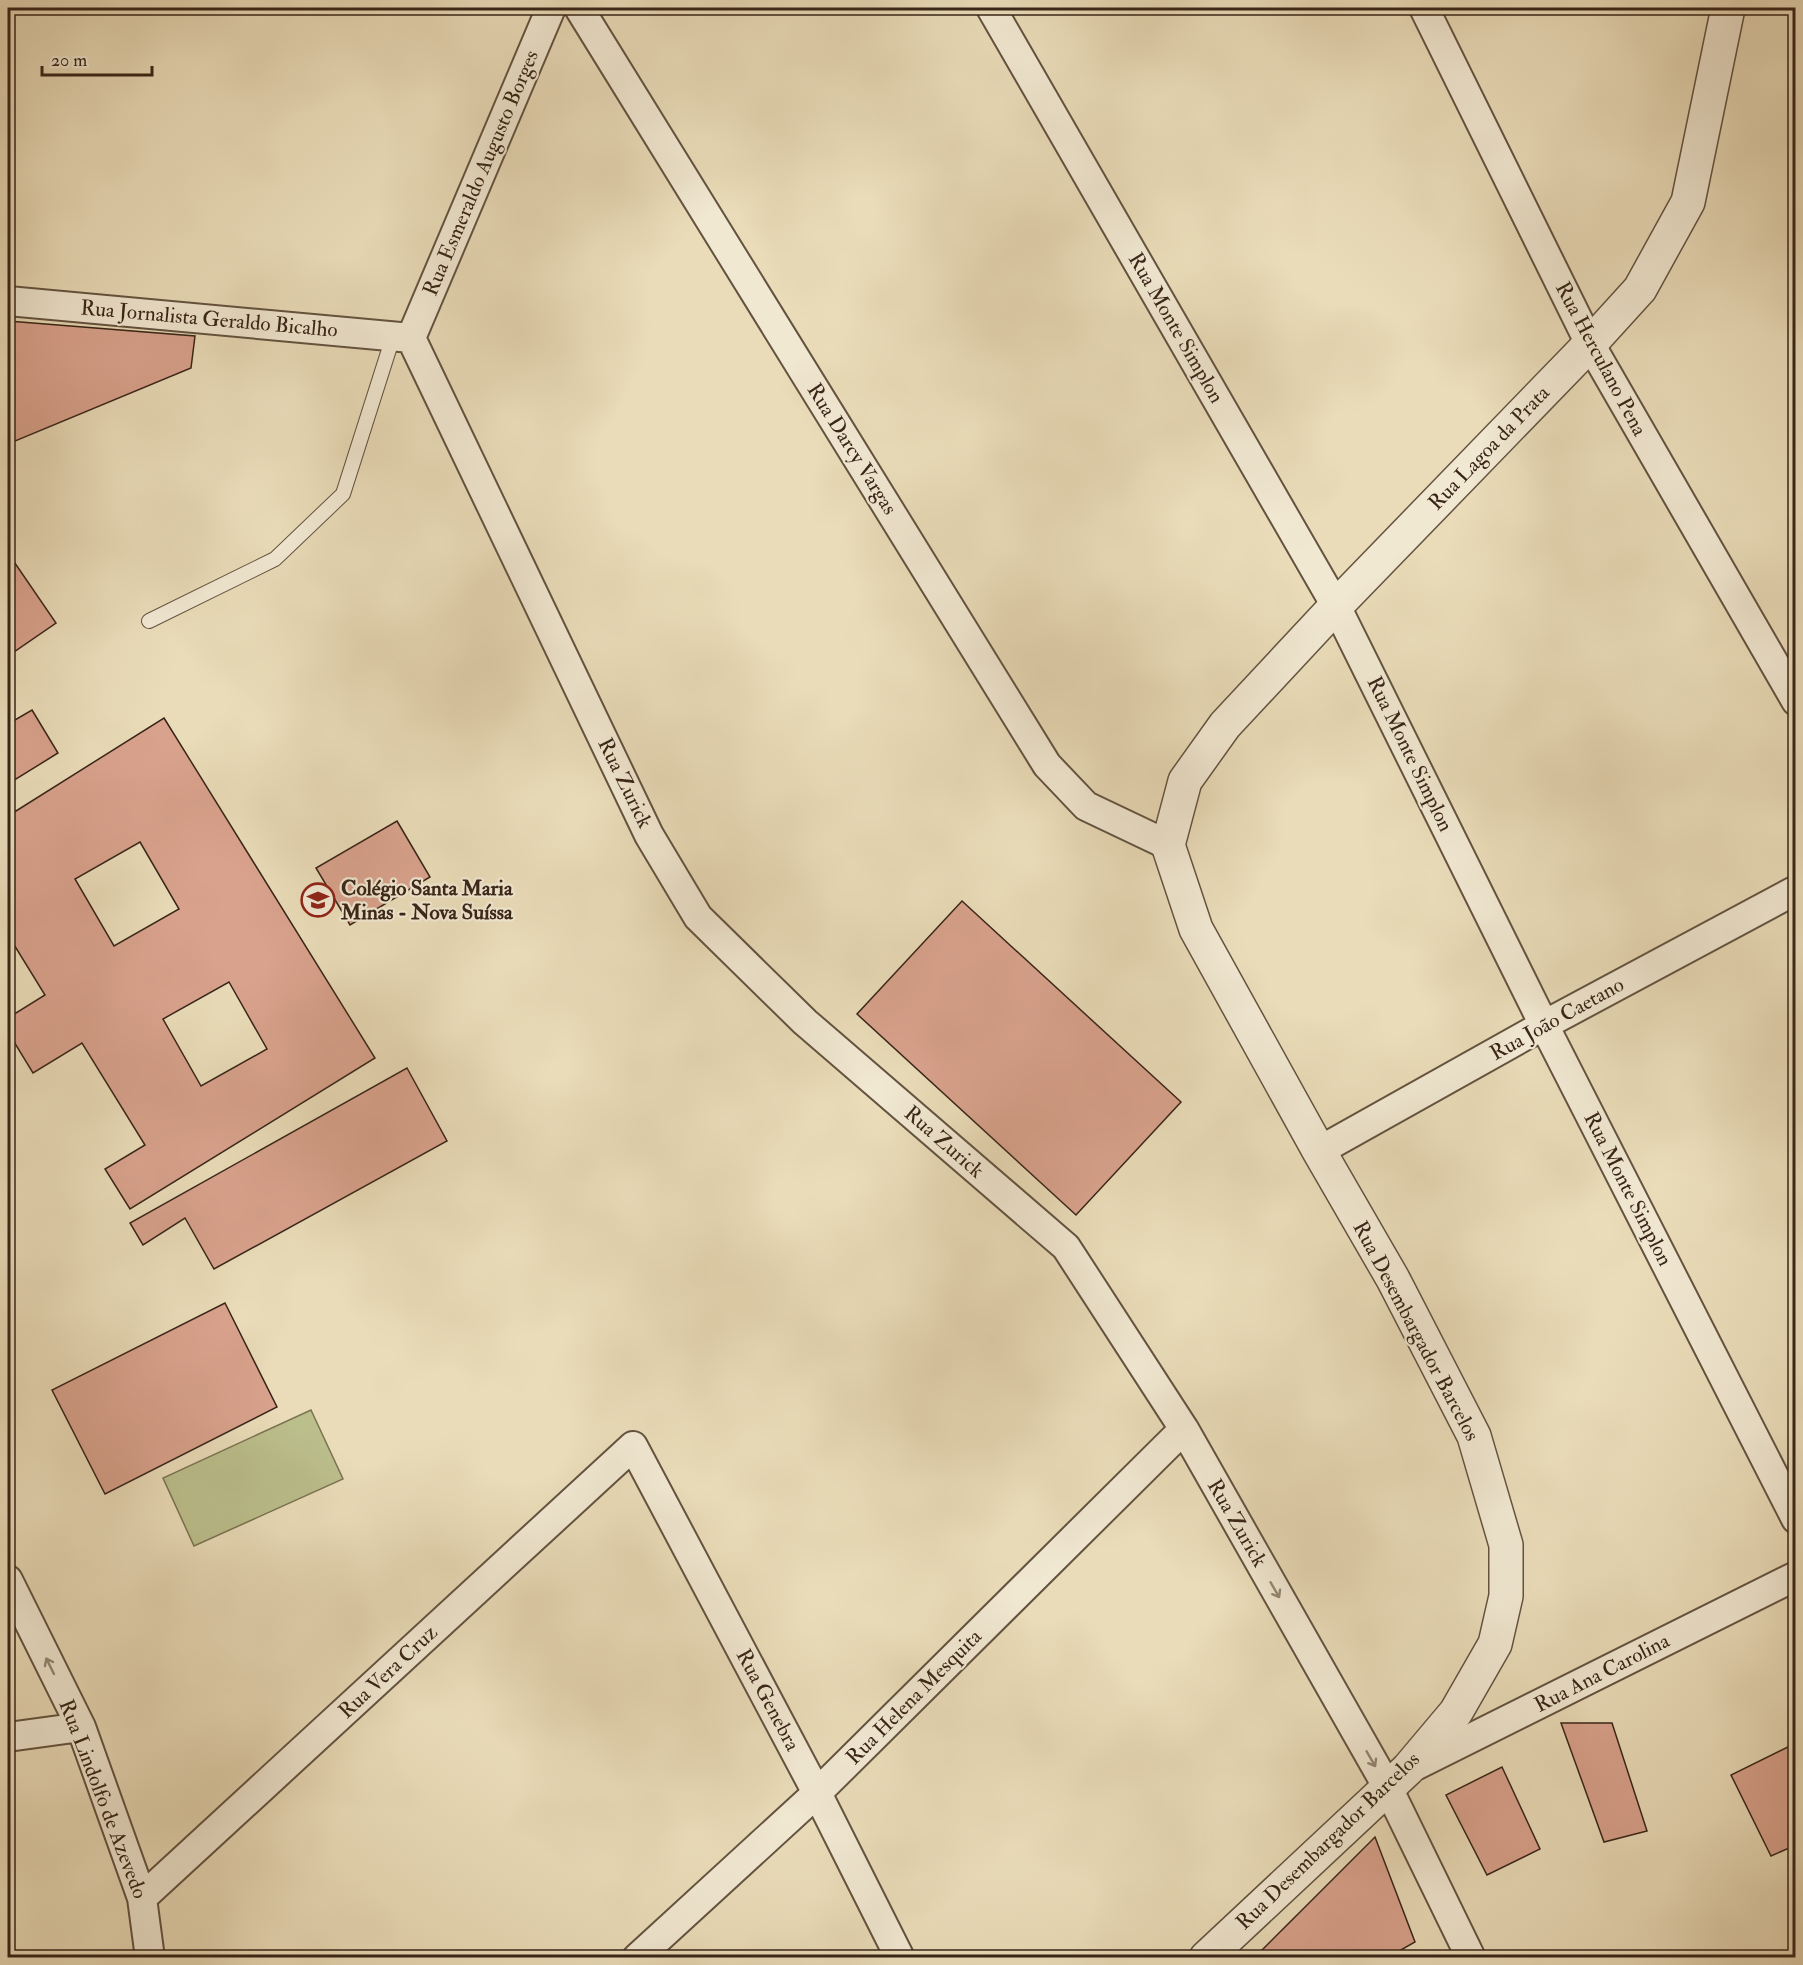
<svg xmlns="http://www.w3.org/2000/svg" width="1803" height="1965" viewBox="0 0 1803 1965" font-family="'IM FELL Double Pica',serif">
<rect width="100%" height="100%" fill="#eadcb9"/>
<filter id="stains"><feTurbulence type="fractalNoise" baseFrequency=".00333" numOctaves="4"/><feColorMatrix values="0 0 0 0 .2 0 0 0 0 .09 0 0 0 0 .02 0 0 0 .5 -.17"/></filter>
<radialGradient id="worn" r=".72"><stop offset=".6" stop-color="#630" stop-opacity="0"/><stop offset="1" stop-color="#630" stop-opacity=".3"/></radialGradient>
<path fill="#bbbf8c" stroke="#7a7252" stroke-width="1.5" d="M311,1410L343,1479L194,1546L163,1478Z"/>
<path fill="#d9a28d" stroke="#382518" stroke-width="1.5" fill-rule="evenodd" d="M8,321L195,336L191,368L8,444Z
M8,553L56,623L8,656Z
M32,710L58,753L8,784V724Z
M164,718L375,1058L130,1209L105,1169L145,1145L82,1043L33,1073L8,1032V1018L45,995L8,935V816ZM140,842L179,909L114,946L75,879ZM229,982L267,1049L201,1086L163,1019Z
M397,821L430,877L350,925L316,868Z
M962,901L1181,1102L1076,1215L857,1014Z
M407,1068L447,1141L214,1269L185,1218L143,1245L130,1223Z
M225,1303L277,1407L105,1494L52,1390Z
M1561,1723H1612L1647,1831L1604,1842Z
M1796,1743V1845L1771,1856L1731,1775Z
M1502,1767L1540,1849L1487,1875L1446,1795Z
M1375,1837L1415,1942L1387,1958H1254Z"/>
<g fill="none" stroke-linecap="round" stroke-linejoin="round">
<g stroke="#645340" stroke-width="16">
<path id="service" d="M149,621L275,559L343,494L393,337"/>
</g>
<g stroke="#645340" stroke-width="32">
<path id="minor" d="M579,8L1047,765L1086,806L1168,845
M991,8L1336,606L1544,1025L1796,1519
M1424,8L1590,344L1796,701
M8,301L411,338
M411,338L649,835L698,917L805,1022L1066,1247L1184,1429L1388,1788L1471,1958
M411,338L551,8
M1319,1151L1544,1025L1796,890
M8,1580L81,1727L142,1898L150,1958
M8,1737L81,1727
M1411,1768L1796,1576
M142,1898L633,1446L817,1793L900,1958
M637,1958L817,1793L1184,1429"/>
</g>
<g stroke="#645340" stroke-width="36">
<path id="tertiary" d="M1206,1958L1408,1769L1456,1712L1495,1644L1506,1596V1545L1474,1436L1393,1279L1319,1151L1196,929L1168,845L1185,781L1225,725L1336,606L1590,344L1640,289L1688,202L1728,8"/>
</g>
<use href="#service" stroke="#f1e8d2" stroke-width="14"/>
<use href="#minor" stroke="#f1e8d2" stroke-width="28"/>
<use href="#tertiary" stroke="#f1e8d2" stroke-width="33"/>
</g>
<defs><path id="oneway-shaft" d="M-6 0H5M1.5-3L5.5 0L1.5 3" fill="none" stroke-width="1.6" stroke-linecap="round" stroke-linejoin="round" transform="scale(1.5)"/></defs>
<g stroke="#948675">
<use href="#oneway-shaft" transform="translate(1275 1590) rotate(60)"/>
<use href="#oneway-shaft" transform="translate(50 1666) rotate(-116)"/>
<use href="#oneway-shaft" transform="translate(1371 1759) rotate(60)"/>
</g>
<defs>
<g id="school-ring" transform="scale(1.725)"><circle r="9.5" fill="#f1e8d2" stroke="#8f2418" stroke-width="1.5"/><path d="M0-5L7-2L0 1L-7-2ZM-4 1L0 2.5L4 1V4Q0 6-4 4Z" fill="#8f2418"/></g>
</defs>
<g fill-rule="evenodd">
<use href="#school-ring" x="318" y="900"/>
</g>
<g text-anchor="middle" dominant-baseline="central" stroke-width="4.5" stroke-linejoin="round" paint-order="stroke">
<g font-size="21" fill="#382518" stroke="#f1e8d2">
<text transform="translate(481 173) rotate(-67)">Rua Esmeraldo Augusto Borges</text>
<text transform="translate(209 319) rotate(5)">Rua Jornalista Geraldo Bicalho</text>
<text transform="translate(1176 328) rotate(60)">Rua Monte Simplon</text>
<text transform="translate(1601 359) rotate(62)">Rua Herculano Pena</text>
<text transform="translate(1489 448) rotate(-46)">Rua Lagoa da Prata</text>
<text transform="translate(852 449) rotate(58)">Rua Darcy Vargas</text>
<text transform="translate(1410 754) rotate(64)">Rua Monte Simplon</text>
<text transform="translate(625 783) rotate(64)">Rua Zurick</text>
<text transform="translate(1557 1019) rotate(-29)">Rua João Caetano</text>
<text transform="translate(944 1142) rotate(41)">Rua Zurick</text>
<text transform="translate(1628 1189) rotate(63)">Rua Monte Simplon</text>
<text transform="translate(1416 1331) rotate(62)">Rua Desembargador Barcelos</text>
<text transform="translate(1237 1523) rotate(60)">Rua Zurick</text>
<text transform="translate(388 1672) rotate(-43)">Rua Vera Cruz</text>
<text transform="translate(1602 1673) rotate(-27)">Rua Ana Carolina</text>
<text transform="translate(914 1697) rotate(-45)">Rua Helena Mesquita</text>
<text transform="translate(768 1700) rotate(62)">Rua Genebra</text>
<text transform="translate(103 1799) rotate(69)">Rua Lindolfo de Azevedo</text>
<text transform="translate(1328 1841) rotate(-44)">Rua Desembargador Barcelos</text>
</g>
<g font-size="21" font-weight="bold" fill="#382518" stroke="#f1e8d2" text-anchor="start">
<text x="341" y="888">Colégio Santa Maria<tspan x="341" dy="24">Minas - Nova Suíssa</tspan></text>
</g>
</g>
<rect width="1803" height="1965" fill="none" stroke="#eadcb9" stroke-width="30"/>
<rect x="9" y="9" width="1785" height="1947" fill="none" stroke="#382518" stroke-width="3"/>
<rect x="15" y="15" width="1773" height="1935" fill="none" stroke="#382518" stroke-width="1.5"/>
<path d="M42 66v9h110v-9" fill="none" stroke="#382518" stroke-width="3"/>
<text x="51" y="66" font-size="18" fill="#382518" stroke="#f1e8d2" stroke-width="4.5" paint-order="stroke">20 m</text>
<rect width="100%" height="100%" filter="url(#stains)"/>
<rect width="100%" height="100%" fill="url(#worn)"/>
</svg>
